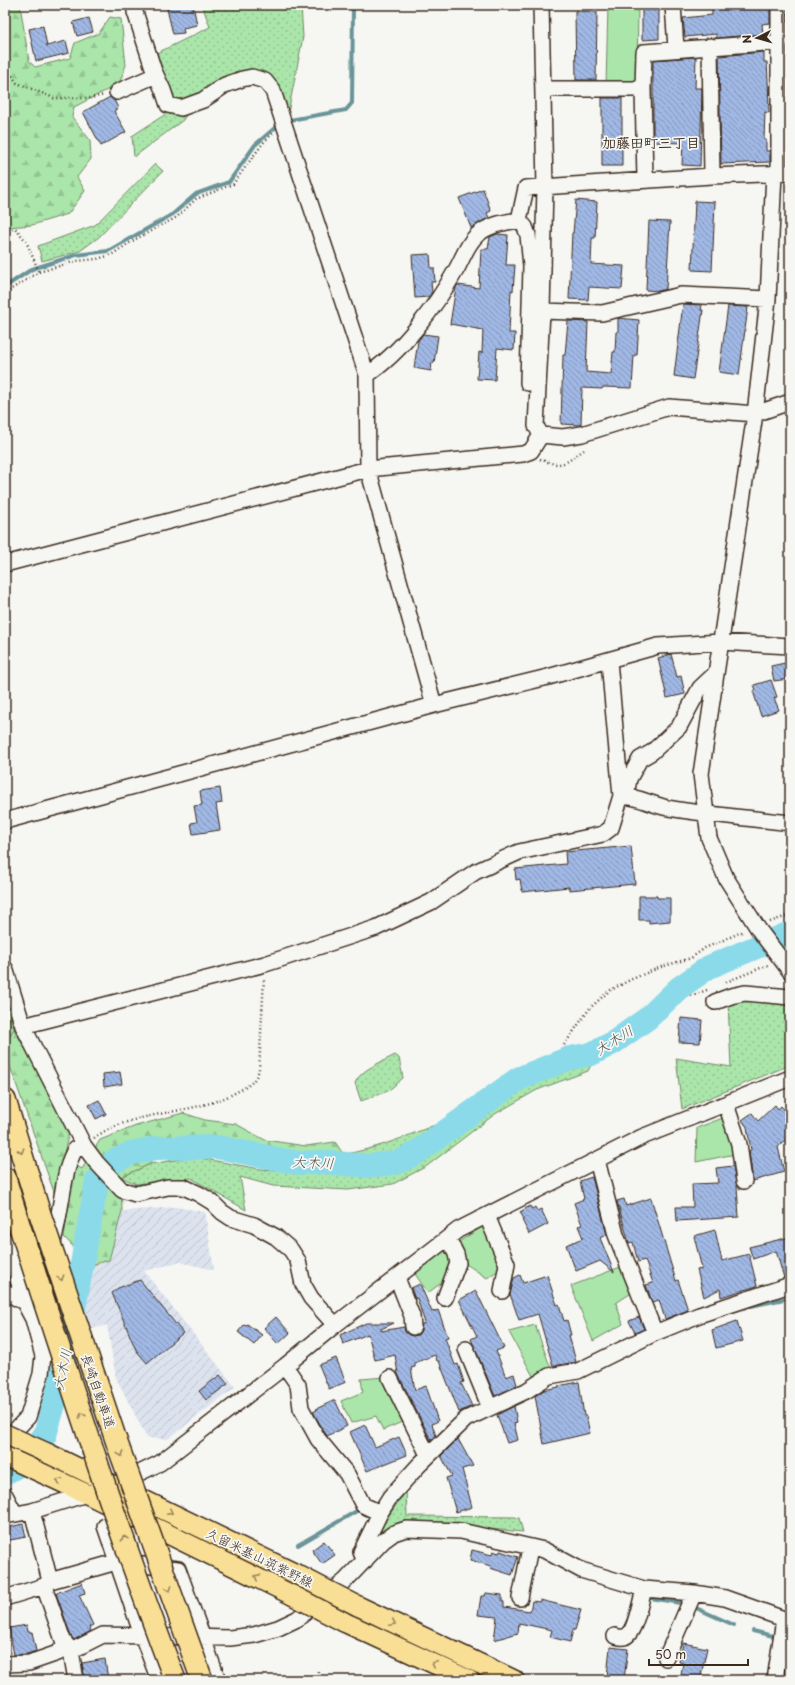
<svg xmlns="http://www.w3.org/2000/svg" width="795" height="1685" viewBox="0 0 795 1685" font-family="'Playpen Sans','Klee One',sans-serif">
<defs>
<pattern id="industrial-furrows" width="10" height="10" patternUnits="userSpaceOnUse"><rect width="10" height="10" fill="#dce3ee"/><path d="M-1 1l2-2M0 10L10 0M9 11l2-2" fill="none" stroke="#bec3cc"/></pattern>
<pattern id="grass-dots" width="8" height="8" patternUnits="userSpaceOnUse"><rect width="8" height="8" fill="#aae5aa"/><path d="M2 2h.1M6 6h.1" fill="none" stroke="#93c592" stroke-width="1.8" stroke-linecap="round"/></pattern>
<pattern id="forest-firs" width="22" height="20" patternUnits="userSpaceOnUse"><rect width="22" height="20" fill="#aae5aa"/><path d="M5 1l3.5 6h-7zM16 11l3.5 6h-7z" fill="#93c592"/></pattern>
<pattern id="building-back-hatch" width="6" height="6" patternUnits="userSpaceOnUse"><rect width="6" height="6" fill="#a0b8e5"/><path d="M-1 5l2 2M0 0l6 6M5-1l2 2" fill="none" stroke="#8496b9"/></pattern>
</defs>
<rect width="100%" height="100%" fill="#f6f6f2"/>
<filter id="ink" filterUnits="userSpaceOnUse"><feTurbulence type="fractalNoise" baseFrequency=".025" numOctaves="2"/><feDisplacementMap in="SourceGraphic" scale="8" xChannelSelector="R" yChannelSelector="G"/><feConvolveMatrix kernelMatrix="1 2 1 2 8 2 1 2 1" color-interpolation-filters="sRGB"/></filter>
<g filter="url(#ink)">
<path fill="url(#industrial-furrows)" d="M176,1207L205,1212L214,1270L180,1262L144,1271L235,1387L168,1439L147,1438L116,1378L107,1325L83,1331L91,1265L109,1260L122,1211Z"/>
<path fill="url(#grass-dots)" stroke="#728864" d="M202,5H263L268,8L287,5H301L303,37L288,113L273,80L262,72L236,76L198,97L183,120L134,157L132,136L175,108L157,53L210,27Z
M155,164L163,171L99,237L80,251L42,261L38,246L95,225Z
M744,997L790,1000V1065L682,1109L676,1058L731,1067L728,1002Z
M5,1001L14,1029L5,1042Z
M395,1055L399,1058L403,1078L388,1091L361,1101L355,1083C361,1069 382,1062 395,1055Z
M594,1059L588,1071L537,1090L495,1114L427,1166L393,1184L348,1190L273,1186L240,1177L246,1210L191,1178L136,1184L121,1177L150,1164L194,1157L260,1169L355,1175L398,1168L418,1158L523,1082L568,1064Z
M446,1121L423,1140L392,1154L325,1157C345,1155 366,1150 385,1144C406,1137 426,1128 446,1121Z
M406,1490L407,1516L515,1517L519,1518L523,1532L458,1526L402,1525L366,1550Z"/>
<path fill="url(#forest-firs)" stroke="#728864" d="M5,5H20L29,61L35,67L70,58L75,43L99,33L110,17L121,19L126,65L119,84L74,107L72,117L90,140L91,159L77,177L85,191L68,214L32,225L8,227L5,226Z
M14,1029L70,1128L63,1157L82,1169L100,1140L136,1126L183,1113L205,1120L236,1124L265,1140L306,1146L335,1142L344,1155L294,1159L218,1140L157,1143L150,1164L121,1177L122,1211L109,1260L91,1265L64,1237L69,1202L55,1195L5,1052V1042Z"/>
<path fill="#aae5aa" stroke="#728864" d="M608,5H638L637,85L606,86Z
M725,1117L735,1154L696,1162L697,1128Z
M485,1225L502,1268L487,1278L463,1262L457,1243Z
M447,1249L451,1262L445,1280L428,1293L413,1271Z
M623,1266L633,1292L616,1303L623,1324L593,1341L571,1286Z
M535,1325L551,1369L533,1376L509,1332Z
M385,1377L407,1420L383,1430L376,1416L351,1423L341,1401L363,1392L361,1379Z"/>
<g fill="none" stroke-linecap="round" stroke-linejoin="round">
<path stroke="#6b9498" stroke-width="4" d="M465,5L532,8L533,5
M290,120L346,110L352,103L353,7L355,5
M5,287L32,269L76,255L108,251L173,214L196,194L229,182L255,145L277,126
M751,1306L784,1299
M298,1545L360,1509
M651,1598L680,1603
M696,1608L734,1625
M753,1631L773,1636"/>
<path stroke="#8bdaea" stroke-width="24" d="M5,1473L19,1465L45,1435L61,1380L97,1181L113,1162L131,1153L156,1148L217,1147L298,1163L323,1162L369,1166L399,1162L416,1153L518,1079L570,1058L591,1054L613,1043L648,1018L679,988L709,967L790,933"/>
</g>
<path fill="url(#building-back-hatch)" stroke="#3b2a1e" d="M166,5H193L197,25L183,28L184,33L173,34Z
M712,5H770V23L762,24L763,34L716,38V34L685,37L683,18L712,15Z
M642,10H659V39L642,40Z
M575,11L597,12L596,80H576Z
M89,18L93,32L77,36L73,22Z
M43,26L47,46L66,41L69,53L36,61L29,29Z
M764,52V62H767L768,79L769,113L765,112L764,139H766V151H770V162L721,164L719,56Z
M696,57L695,88H702L700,166L682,165L683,143L653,142V60Z
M110,97L114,100L118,108L114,111L126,132L101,146L83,112Z
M602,98H622V166H602Z
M483,189L491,211L487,213L489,218L471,228L459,198Z
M576,200L597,202L595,238H592L591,264L624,266L622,289L589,287L588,300L569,299L572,233H573Z
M695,201L715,202L712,271L692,270Z
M649,221L670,222L666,289L659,291L646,290Z
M497,234L508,235L506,265H515L513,291L511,290L509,333H515L514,350L497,348L495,380L477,379L479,352L482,353L483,330L450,324L456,287L458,285L479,288L481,249H488L490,237Z
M430,254L431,268H434L435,282H431L432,292L428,297L415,298L412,255Z
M683,304L702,305L701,310H703L693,379L674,376Z
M728,306L748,307L739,375L719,372Z
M618,318L639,320L637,355H634L632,388L603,387L602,389L582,388L581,425L561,424L563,355H565L568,321L588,322L586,372L611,374L613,352H615L616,332H618Z
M423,334L438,336L434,363L432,362L431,371L414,368L418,341Z
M671,654L677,677L681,676L685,694L667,698L658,658Z
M785,663L788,679L774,681L771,666Z
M771,680L777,697L774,698L779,710L761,716L753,691L756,690L754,685Z
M220,788L222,803L216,804L220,830L193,834L191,823L197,822L194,806L202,805L200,791Z
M631,846L635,884L569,890V887L522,892L520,879L516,880L515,869L566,864L565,852Z
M639,896H657V898H670V921L649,923V920H639Z
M681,1018L702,1020L700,1043L679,1042Z
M120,1072L122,1084L104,1087L103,1074Z
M99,1100L106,1114L96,1119L89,1105Z
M775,1105L778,1109L781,1106L790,1116L785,1122L790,1127V1136L778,1147L784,1172L753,1181L749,1151L751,1150L747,1127L742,1120L752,1113L758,1121Z
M733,1166L737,1186L739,1217L677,1221L676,1207H693L692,1184L718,1183L716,1168Z
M592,1177L607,1235L600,1238L614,1272L600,1261L576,1271L566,1245L583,1238L578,1226L582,1225L574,1203L584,1199L580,1181Z
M651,1198L676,1281L678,1280L688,1310L665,1319L659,1300L652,1302L646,1285L653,1283L645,1260L638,1262L633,1242L629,1243L617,1201L624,1199L626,1206Z
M530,1206L532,1209L535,1207L537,1211L541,1209L548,1224L529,1234L522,1220L524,1219L520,1212Z
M715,1230L722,1261L749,1254L757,1286L721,1297L720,1289L704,1297L697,1270L702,1269L694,1236Z
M790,1237V1276L784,1278L776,1251L753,1259L749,1247Z
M520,1275L523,1283L547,1275L557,1305L559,1304L564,1321L567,1320L571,1335H569L576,1362L553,1366L538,1314L519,1320L510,1294L514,1278Z
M140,1280L183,1333L147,1363L136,1350L112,1293L118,1288Z
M420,1284L432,1312L438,1310L448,1337L445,1338L455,1365L458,1364L464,1382L461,1383L472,1406L459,1412L439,1361H437L435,1355L415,1363V1367L411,1368L415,1390L426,1386L438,1421L432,1424L436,1436L431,1440L398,1374L395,1355L375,1360L368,1334L343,1344L340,1335L366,1323H394L381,1329V1331L404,1327L405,1332L409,1335L413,1336L418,1335L421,1330L422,1324L425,1323L417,1298L415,1299L411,1288Z
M476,1291L504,1348L496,1351L506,1377L514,1374L517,1385L495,1396L471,1339L477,1336L459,1300Z
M276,1317L290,1333L278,1344L264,1328Z
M639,1317L644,1329L635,1333L629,1321Z
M737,1321L743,1341L716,1348L712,1330Z
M247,1324L262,1335L254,1345L238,1332L244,1325L246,1326Z
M336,1358L346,1382L329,1389L319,1365Z
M220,1375L228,1384L206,1400L199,1391Z
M579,1382L584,1416H586L590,1433L544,1444L535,1396L544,1390L559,1387L558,1386Z
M335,1400L347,1426L327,1436L313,1412L317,1410L316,1409Z
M514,1406L517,1422L514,1423L518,1440L507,1443L497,1415Z
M365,1425L375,1447L399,1437L407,1455L367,1471L350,1432Z
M458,1439L473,1466L462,1469L472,1507L456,1512L446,1478L452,1476L441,1456Z
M23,1524L26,1537L5,1541V1528Z
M324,1541L335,1555L322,1564L312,1550Z
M472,1550L492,1555L493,1551L499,1553L500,1551L518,1557L512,1575L490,1568L491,1566L470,1560Z
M82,1583L85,1593L79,1595L93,1625L89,1627L91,1631L74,1640L71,1636L56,1593Z
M486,1593L502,1595V1601L504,1602V1607L530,1611L532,1601L540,1602V1600L581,1610L575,1630H573L570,1642L550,1637L552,1630L519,1623L518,1633L494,1640L497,1617L478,1615L481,1596H485Z
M27,1625L28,1632H32L36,1651L27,1654L14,1655L9,1628Z
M683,1643L707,1648L700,1680H680L683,1663L679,1662Z
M610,1647L628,1649L624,1679L607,1677Z
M105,1659L108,1680H85L82,1663Z"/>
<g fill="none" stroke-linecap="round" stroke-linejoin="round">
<g stroke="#3b2a1e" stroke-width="18">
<path id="minor" d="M135,5V12L154,71L163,90L168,105L181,108L203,100L225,85L242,79L252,77L265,81L273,91L367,375L368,469L434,705
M541,5L545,187L542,311L536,426L541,435
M673,5L676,48
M710,46L712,176
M543,89H643L644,52L780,42
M643,89L645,180
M117,92L156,75
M779,172V5
M774,173L768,299L755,414L701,774L709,838L726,878L759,930L790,971
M519,220L525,227L528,235L531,266L528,383
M542,311L602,313L681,295L768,299
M367,375C402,352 436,306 456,270C463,258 466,246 476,236C487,225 505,222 519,220L526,188L712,176L790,173
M541,435L563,437L582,434L669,407L755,414L790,402
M5,564L368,469L523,454L531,451L541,435
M621,796C638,796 652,805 668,808C709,815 749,818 790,823
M626,796L629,779L640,759L652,752L679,727L700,688L716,673
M5,821L434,705L548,677L658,646L720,642L790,646
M5,968L23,1026L84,1146L96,1162L122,1190L136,1194L168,1187H184L199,1194L212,1202L222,1212L231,1218L254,1225L276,1237L291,1250L298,1261L303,1284L311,1298L335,1325
M715,1002L731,996L745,993L790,997
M23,1026L265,964L376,928L431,902L475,872L519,852L603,834L611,828L621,796L609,661
M726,1104L739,1144L744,1181
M597,1160L616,1235L655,1333
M487,1216L507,1264L502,1291
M5,1240L9,1245L24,1302C50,1274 56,1232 62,1196C65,1179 67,1164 75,1149L84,1146
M397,1278L412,1316L413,1327
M5,1292L24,1302L33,1319L43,1356L41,1374L28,1417L5,1441
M445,1298L458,1263L456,1254L448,1238
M466,1349L490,1408
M285,1366L298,1385L301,1408L318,1439L347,1474L363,1505L380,1513
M390,1378L428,1455
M121,1482L160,1463L285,1366L335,1325L458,1230L642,1137L790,1078
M5,1495L15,1514
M32,1511L50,1581
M5,1516L32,1511L93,1492
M105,1526L142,1635L159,1680
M365,1561L361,1552L380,1513L390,1497L419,1465L466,1419L526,1391L549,1376L578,1371L655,1333L699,1315L790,1285
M44,1586L63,1640L71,1651L76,1680
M5,1598L44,1586L50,1581L116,1562L178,1569L218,1680
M520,1598L530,1548
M615,1636C618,1637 622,1638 624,1637C635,1635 641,1599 644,1589
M71,1651L103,1635L230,1638L254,1635L278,1628L297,1619L345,1581L383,1541L394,1533L406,1529L461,1531L544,1550L581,1570L644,1589L694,1593L725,1598L784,1619L790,1620
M666,1658L694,1593
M5,1664L29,1663L58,1653L66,1644
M775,1680L784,1619"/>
</g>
<g stroke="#3b2a1e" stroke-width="22">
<path id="major" d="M47,1453L296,1574
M5,1456L87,1494L292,1595
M358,1606L514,1680
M344,1622L469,1680"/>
</g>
<g stroke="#3b2a1e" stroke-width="24">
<path id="highway" d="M5,1100L40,1214
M5,1178L18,1221"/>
</g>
<path stroke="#3b2a1e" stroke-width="2.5" stroke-dasharray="1 3" stroke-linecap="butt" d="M5,66L17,83L54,98H90L105,95
M5,233L15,228L26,241L39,272
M5,293L39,272L76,261L97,259L111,255L134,240L177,217L196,199L233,184L263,143L273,133
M540,459C563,469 565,463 584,450
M770,922L790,915
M726,982L768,965
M691,996L707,990
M564,1045L590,1008L609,991L632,979L661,967L691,958L705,948L744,931
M94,1138C135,1109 190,1116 233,1094C240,1090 248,1087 253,1081C256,1078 258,1073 259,1070L264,979
M317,1680L318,1671"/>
<use href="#minor" stroke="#f6f6f2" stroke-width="15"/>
<use href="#major" stroke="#f9df96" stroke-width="19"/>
<use href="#highway" stroke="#f9df96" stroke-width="21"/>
<g stroke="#3b2a1e" stroke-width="22" stroke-linecap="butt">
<path id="major-bridge" d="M5,1434L47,1453
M296,1574L358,1606
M292,1595L344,1622"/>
</g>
<g stroke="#3b2a1e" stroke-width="24" stroke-linecap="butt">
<path id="highway-bridge" d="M40,1214L117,1443L202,1680
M18,1221C68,1375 117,1529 175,1680"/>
</g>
<use href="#major-bridge" stroke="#f9df96" stroke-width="19"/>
<use href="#highway-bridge" stroke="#f9df96" stroke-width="21"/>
</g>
<defs><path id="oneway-chevron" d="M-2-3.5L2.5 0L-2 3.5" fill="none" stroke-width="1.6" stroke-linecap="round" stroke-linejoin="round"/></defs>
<g stroke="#9a845a">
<use href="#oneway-chevron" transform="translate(21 1151) rotate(73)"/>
<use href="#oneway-chevron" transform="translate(61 1278) rotate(72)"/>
<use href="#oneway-chevron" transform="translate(82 1415) rotate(-109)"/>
<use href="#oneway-chevron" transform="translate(121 1454) rotate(70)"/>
<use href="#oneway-chevron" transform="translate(59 1481) rotate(-155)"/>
<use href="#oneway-chevron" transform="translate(170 1512) rotate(26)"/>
<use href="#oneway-chevron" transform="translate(124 1538) rotate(-109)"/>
<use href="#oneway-chevron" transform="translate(257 1577) rotate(-154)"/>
<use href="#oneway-chevron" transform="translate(169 1589) rotate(70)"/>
<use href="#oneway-chevron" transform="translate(393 1623) rotate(25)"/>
<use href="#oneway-chevron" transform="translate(434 1664) rotate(-155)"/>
</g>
</g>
<g text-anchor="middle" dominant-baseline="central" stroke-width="3.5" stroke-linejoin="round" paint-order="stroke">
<g font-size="13" fill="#3b2a1e" stroke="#f6f6f2">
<text transform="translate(99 1391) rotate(71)">長崎自動車道</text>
<text transform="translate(260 1557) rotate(26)">久留米基山筑紫野線</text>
</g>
<g font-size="14" font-weight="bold" fill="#3b2a1e" stroke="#f6f6f2">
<text x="651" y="142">加藤田町三丁目</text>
</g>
<g font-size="14" font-style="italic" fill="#4f5651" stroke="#f6f6f2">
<text transform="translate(614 1040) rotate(-32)">大木川</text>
<text transform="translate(313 1162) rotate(3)">大木川</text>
<text transform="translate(62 1369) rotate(-78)">大木川</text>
</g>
</g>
<rect width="795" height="1685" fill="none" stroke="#f6f6f2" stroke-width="20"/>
<rect x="10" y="10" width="775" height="1665" fill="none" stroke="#3b2a1e" stroke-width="1.5" filter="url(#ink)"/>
<g transform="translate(757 38) rotate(264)" stroke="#f6f6f2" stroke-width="3" paint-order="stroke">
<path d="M0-3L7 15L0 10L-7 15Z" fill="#3b2a1e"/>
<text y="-6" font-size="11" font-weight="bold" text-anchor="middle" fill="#3b2a1e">N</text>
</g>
<path d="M649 1659v6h99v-6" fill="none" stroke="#3b2a1e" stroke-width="2"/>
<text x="655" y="1659" font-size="12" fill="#3b2a1e" stroke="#f6f6f2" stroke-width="3" paint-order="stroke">50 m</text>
</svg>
